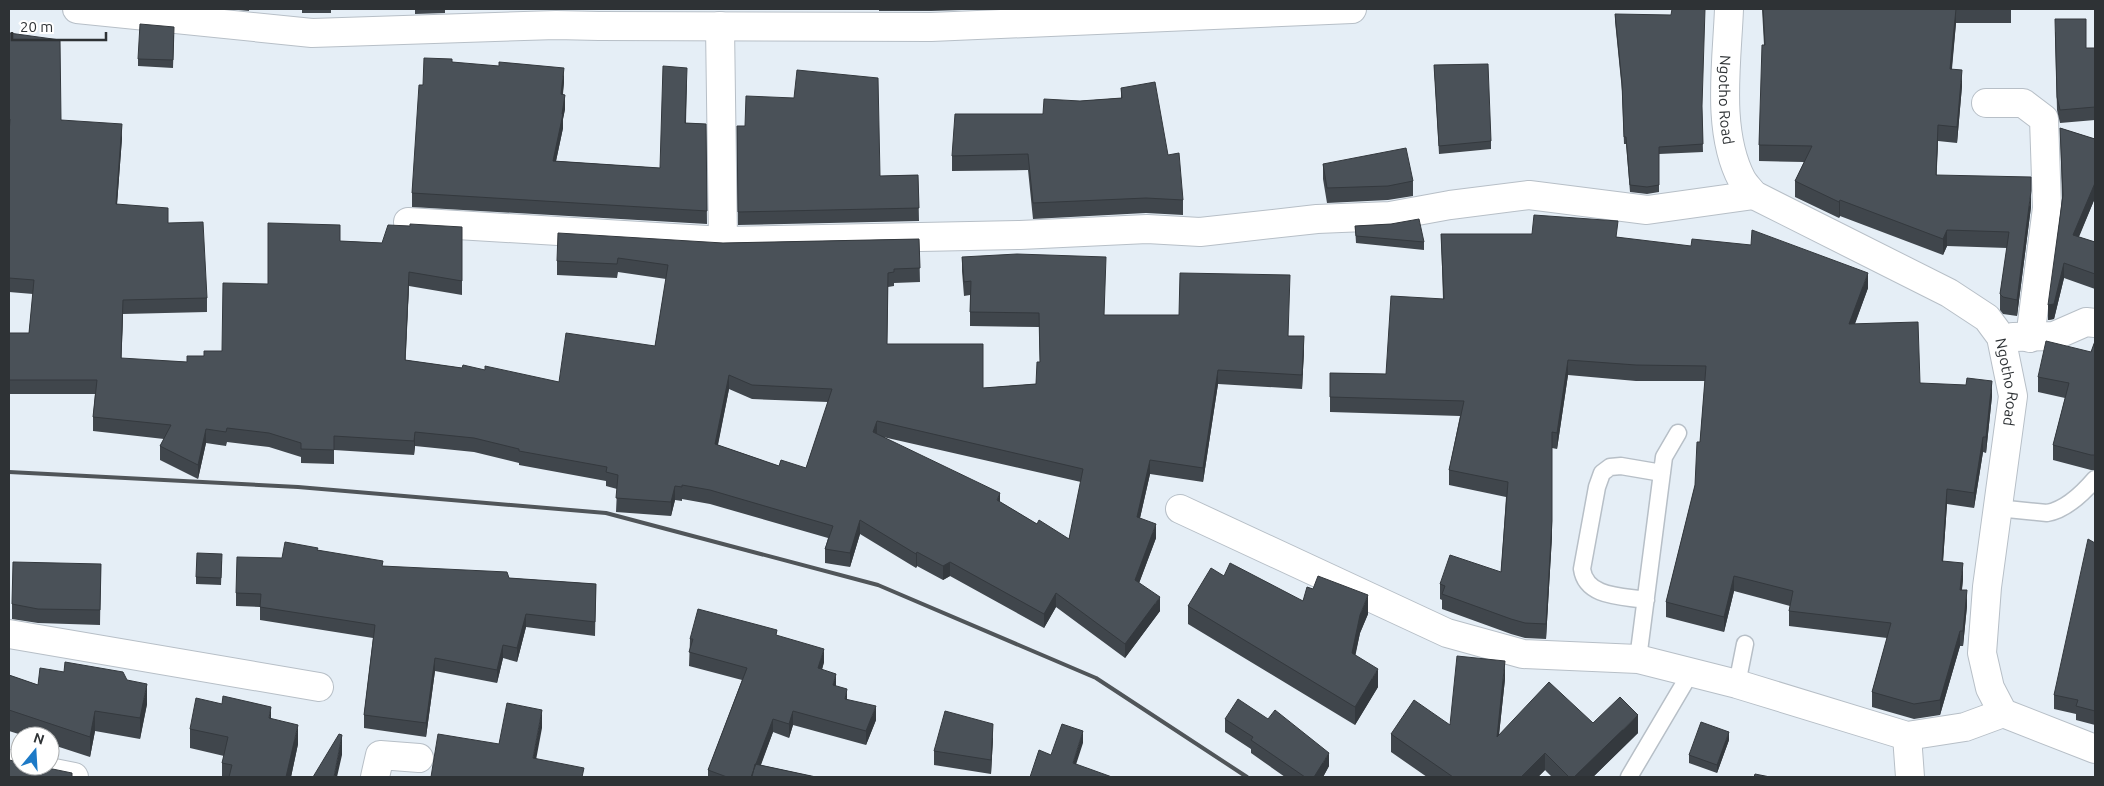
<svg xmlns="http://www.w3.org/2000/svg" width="2104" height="786" viewBox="0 0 2104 786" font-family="Ubuntu,sans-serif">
<rect width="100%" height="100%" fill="#e5eef6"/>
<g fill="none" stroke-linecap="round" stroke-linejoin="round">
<g stroke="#b7bfc7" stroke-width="19">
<path id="service" d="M1997,508L2047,513C2065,510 2083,493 2095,479
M1646,600C1623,596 1586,598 1582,569L1597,487L1602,473L1610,467L1621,466L1662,473
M1638,659L1664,457L1678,433
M1737,684L1745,644
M1629,777L1691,672"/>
</g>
<g stroke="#b7bfc7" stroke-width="30">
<g id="minor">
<path d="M77,9L312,33L556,25L599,26L931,27L1352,9"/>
<path id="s1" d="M1729,9C1727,62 1716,131 1742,180C1745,185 1750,190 1754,195L1949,293L1987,318L2001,337L2013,396L1987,587L1982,653L1990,688L2003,713L2095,749"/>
<path d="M720,26L723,241"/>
<path d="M1986,103H2023L2044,119L2047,208L2030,338"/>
<path d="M408,222L723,241L1020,235L1147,229L1200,232L1317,219L1390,216L1450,205L1529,195L1647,210L1754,195"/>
<path d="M2013,337L2054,336L2086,322L2095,323"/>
<path d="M1180,509L1447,633L1523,654L1638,659L1737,684L1907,736L1965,727L2003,713"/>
<path d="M9,634L319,687"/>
<path d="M1907,736L1910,777"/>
<path d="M9,764L74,777"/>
<path d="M375,777L380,755L419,758"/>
</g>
</g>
<use href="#service" stroke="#fff" stroke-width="16"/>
<use href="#minor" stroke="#fff" stroke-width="28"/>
<path stroke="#505559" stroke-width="4" d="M9,472L298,487L606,513L878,585L1096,678L1247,777"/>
</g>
<path fill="#40464c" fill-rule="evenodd" d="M228,9H249V11Z
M302,9H331V13H302Z
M415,9H445V13L415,14Z
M879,9H992L931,11H879Z
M1762,9H2011V23H1956L1952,69L1962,86L1957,143L1938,141L1936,175L2031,207L2017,316L2003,314L2000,310V294L2007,248L1947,246L1943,255L1840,216L1839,218L1795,197V181L1804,162L1759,161V145L1764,45Z
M1615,14L1702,110L1703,152L1659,154V192L1647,194L1630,192L1626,144H1624L1622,91L1615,21Z
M2055,32L2086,48H2095V120L2060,123L2057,110Z
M9,33L61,120L122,138L117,204L168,223L207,298V312L123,314L121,359L187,362L222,351L268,284L340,241L382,243L462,227V295L409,286L405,360L462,368L485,370L559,382L655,346L666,279L618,272L617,278L557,275V261L723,243L919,239L920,282L894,283V286L888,287L887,344L983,388L1036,384L1040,362L1039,327L970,326V295L964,296L962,271V257L1104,315L1288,336L1304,350L1302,389L1218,384L1203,482L1150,474L1140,518L1156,538L1139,583L1160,611L1125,658L1056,607L1044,628L950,576L943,580L917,566L916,568L860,534L850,567L825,563V549L828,538L710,504L682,499V501L675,500L671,516L616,512L617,489L606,486V481L519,465V463L474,452L415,446L414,455L334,450V464L301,463V457L269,447L227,442L226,446L206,443L198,479L160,460V446L164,439L93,431V417L95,394H9V333H29L33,294L9,292ZM729,389L752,399L828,402L806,468L779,466L718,445ZM883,437L1081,482L1069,539L1037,524L1000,502Z
M174,35L173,68L138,66V59Z
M452,62L564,82L563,94L565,109L563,119V128L556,161L660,168L687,82L686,123L706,124L707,224L412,207V193L423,85Z
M1434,65L1491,141V149L1439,154Z
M1121,88L1168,155L1183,200V215L1146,213L1033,219L1028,170L952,171V156L1043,114L1080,101L1121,98Z
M737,126L880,176L918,175L919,221L738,225Z
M2060,128L2095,139V199V198L2079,237L2095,242V289L2064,278L2054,319L2048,320L2062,198Z
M1323,164L1413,181V196L1388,200L1327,203L1323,179Z
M1391,224L1424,242V250L1356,243L1355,226Z
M1441,234L1618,237L1868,288L1855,324L1920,383L1992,396L1986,453L1983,452L1974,508L1947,504L1943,561L1963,579L1962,590L1967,606L1963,646H1960L1940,715L1914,719L1872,707V692L1887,638L1789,626V611L1790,606L1734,591L1724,632L1666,617V602L1695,485L1700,442L1705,381H1636L1568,375L1557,449L1552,448V536L1546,639L1525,638L1511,634L1442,609V600L1440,599V584L1501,572L1506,497L1449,485V470L1460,416L1330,412V373L1386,374L1443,299Z
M2095,341V470H2091L2053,460V445L2065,398L2038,392V377L2091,352Z
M2095,543V725L2076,720V714L2054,709V695Z
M318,550L383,566L509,578L596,584L595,636L526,627L517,662L503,658L497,683L435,671L426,737L364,728V715L373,638L260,620V607L236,606V593L282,558Z
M222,561L221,585L196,584V577Z
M101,564L100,625L38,623L12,619V604Z
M1224,576L1303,601L1368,614L1360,633L1355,655L1378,687L1355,725L1188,624V606Z
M777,636L824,662L822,670L847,700L876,720L866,745L793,725L789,738L773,732L761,765L816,777H708V770L742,680L689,666L690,639Z
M64,672L127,680L147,704L140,739L95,731L90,757L50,744V736H25L9,731V675L38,685Z
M1505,679L1499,734L1593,723L1638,733L1593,777H1552L1545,770L1538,777H1427L1391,752V734L1450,725Z
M271,719L298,744L291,777H222V763L224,756L190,748V729Z
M1225,719L1329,766L1323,777H1285L1251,753V749L1225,732Z
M993,738L991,774L934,765V751Z
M1729,740L1717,773L1689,763V755Z"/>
<path fill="#34393e" d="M1956,9V23L1950,85V69Z
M564,68V82L561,108V94Z
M1962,70V86L1957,143V127Z
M565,95V109L563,119V128L553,175V161Z
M122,124V138L116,218V204Z
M1938,125V141L1936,192V175Z
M2095,183V198L2073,250V235Z
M2031,191V207L2017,316V300Z
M1840,200V216L1839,218V202Z
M1947,230V246L1943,255V239Z
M2064,263V278L2054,319L2048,320V305Z
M409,272V286L405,374V360Z
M1868,273V288L1849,339V324Z
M123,300V314L121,372V358Z
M1304,336V350L1302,389V375Z
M1568,360V375L1557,449V433Z
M1218,370V384L1203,482V468Z
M729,375V389L715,458V444Z
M1992,381V396L1986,453V437Z
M877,421V435L873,432Z
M206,429V443L198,479V465Z
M415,432V446L414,455V441Z
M1983,437V452L1974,508V493Z
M1552,448V536L1546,639V624Z
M1150,460V474L1137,531V517Z
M675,486V500L671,516V502Z
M1947,489V504L1942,576V561Z
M1000,493V507L997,500Z
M860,520V534L850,567V553Z
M1156,524V538L1135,594V580Z
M917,552V566L916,568V554Z
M950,562V576L943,580V566Z
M1963,563V579L1960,605V590Z
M1734,576V591L1724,632V617Z
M1967,590V606L1963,646V631Z
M1056,593V607L1044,628V614Z
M1368,595V614L1360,633L1352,672V653L1360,615Z
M1160,597V611L1125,658V644Z
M526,614V627L517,662V648Z
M1960,631V646L1940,715V700Z
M503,645V658L497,683V670Z
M824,649V662L818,682V668Z
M435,658V671L426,737V723Z
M1505,661V679L1497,754V737Z
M1378,669V687L1355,725V707Z
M836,674V688L833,685Z
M147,684V704L140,739V718Z
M847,689V702L845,699Z
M876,706V720L866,745V731Z
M271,707V726L269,718Z
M542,710V728L533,776V758Z
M95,711V731L90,757V737Z
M793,711V725L789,738V724Z
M1638,715V733L1593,777H1574Z
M773,719V732L756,777H751Z
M993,724V738L991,774V760Z
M298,725V744L291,777H286Z
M1083,731V743L1073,774V763Z
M1729,732V740L1717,773V765Z
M342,735V755L337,777H334Z
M1329,753V766L1323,777H1314Z
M1545,753V770L1538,777H1521Z"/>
<path fill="#4a5158" stroke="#34393e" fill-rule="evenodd" d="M1672,9H1705L1702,106L1703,144L1659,147V185L1647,187L1630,185L1626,137H1624L1622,83L1615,14L1671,15Z
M1763,9H1956L1950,69L1962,70L1957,127L1938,125L1936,175L2031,177V191L2017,300L2003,297L2000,294L2009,232L1947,230L1943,239L1840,200L1839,202L1795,181L1812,146L1759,145L1762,45H1765Z
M2055,19H2086V48H2095V107L2060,110L2057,97Z
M140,24L174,27L173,60L138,59Z
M9,33L60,40L61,120L122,124L116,204L168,208V223L203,222L207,298L123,300L121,358L187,362V356H204V351H222L223,283L268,284V223L340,225V241L382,243L388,225L410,226V224L462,227V281L409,272L405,360L462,368L463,365L485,370V366L559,382L566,333L655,346L668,265L618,258L617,264L557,261L558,233L723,243L919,239L920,268L894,269V272L888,273L887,344H983V388L1036,384L1037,362H1040L1039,313L970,312L971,281L964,282L962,257L1017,254L1106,257L1104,315H1179L1180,273L1290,275L1288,336H1304L1302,375L1218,370L1203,468L1150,460L1137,517L1156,524L1135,580L1160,597L1125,644L1056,593L1044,614L950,562L943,566L917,552L916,554L860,520L850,553L825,549L833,526L710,490L682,485V487L675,486L671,502L616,498L618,475L606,472L607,467L519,451V449L474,438L415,432L414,441L334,436V450L301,449V443L269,433L227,428L226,432L206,429L198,465L160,446L171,425L93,417L97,380H9V333H29L34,280L9,278V134L10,119H9ZM729,375L752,385L832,389L806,468L781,460L779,466L715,444ZM877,421L1083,469L1069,539L1039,520L1037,524L997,500L1000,493L873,432Z
M424,58L452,59V62L499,66V62L564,68L561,94L565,95L562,114H563L553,161L660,168L663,66L687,68L685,123L706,124L707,211L412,193L419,85H423Z
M1488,64L1491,141L1439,146L1434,65Z
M797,70L878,78L880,176L918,175L919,208L738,212L737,126H745L746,96L794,98Z
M1155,82L1168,155L1179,153L1183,200L1146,198L1033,203L1028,154L952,156L955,114H1043L1044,99L1080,101L1122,98L1121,88Z
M2060,128L2095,139V184V183L2073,235L2095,242V274L2064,263L2054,304L2048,305L2063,195Z
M1406,148L1413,181L1388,186L1327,188L1323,164Z
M1534,215L1618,221L1616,237L1691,246L1692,239L1751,245L1752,230L1868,273L1849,324L1918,322L1920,383L1966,385L1967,378L1992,381L1986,437H1983L1974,493L1947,489L1942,561L1963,563L1960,590H1967L1963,631H1960L1940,700L1914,704L1872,692L1891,623L1789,611L1793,591L1734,576L1724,617L1666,602L1695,485L1697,442H1700L1706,366L1636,365L1568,360L1557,433L1552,432V521L1546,624L1525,623L1511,619L1442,594L1445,586L1440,584L1450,555L1501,572L1508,482L1449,470L1464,401L1330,397V373L1386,374L1391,296L1444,299L1441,234H1532Z
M1419,219L1424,242L1356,236L1355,226L1391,224Z
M2046,341L2091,352L2095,341V455H2091L2053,445L2069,383L2038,377Z
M2088,539L2095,543V711L2076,706L2078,700L2054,695Z
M285,542L318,548L317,550L383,561L382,566L507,572L509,578L596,584L595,622L526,614L517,648L503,645L497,670L435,658L426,723L364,715L375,625L260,607L261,594L236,593L237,557L282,558Z
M197,553L222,554L221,578L196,577Z
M13,562L101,564L100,610L38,609L12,604Z
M1230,563L1303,601L1307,587L1313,589L1318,576L1368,595L1360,615L1352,653L1378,669L1355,707L1188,606L1211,568L1224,576Z
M698,609L777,630L776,635L824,649L818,668L836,674L833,685L847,689L845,699L876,706L866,731L793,711L789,724L773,719L751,777H727L708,770L747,668L689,652L693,639H690Z
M1457,656L1505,661L1497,737L1549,682L1593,723L1620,697L1638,715L1574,777H1569L1545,753L1521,777H1453L1391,734L1414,700L1450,725Z
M65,662L123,672L127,680L147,684L140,718L95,711L90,737L9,710V675L38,685L40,668L64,672Z
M223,696L271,707L269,718L298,725L286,777H229L232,765L222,763L228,737L190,729L196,698L222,704Z
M1238,699L1268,719L1275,710L1329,753L1314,777H1305L1251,740L1253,737L1225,719Z
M507,703L542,710L533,758L584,768L582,777H431L438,734L499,744Z
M945,711L993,724L991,760L934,751Z
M1701,722L1729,732L1717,765L1689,755Z
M1062,724L1083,731L1073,763L1112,777H1030L1039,750L1051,755Z
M339,734L342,735L334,777H313Z
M9,760L20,762V766H38L72,773V777H9Z
M755,764L816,777H752Z
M1755,774L1770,777H1754Z"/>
<g text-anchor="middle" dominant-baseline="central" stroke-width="5" stroke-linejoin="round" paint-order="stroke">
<g font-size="15" fill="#2e3235" stroke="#fff">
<text stroke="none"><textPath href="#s1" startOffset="91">Ngotho Road</textPath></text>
<text stroke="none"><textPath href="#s1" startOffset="526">Ngotho Road</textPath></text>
</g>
</g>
<rect width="2104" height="786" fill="none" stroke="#2e3235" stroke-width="20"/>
<g transform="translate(35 751) rotate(18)"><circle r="24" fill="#ffffff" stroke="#abadae"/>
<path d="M0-4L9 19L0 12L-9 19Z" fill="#1d7ac7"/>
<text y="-8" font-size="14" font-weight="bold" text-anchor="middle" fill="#2e3235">N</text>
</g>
<path d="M12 32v8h94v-8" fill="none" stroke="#2e3235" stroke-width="2.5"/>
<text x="20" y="32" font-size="15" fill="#2e3235" stroke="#ffffff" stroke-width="4" paint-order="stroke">20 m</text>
</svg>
